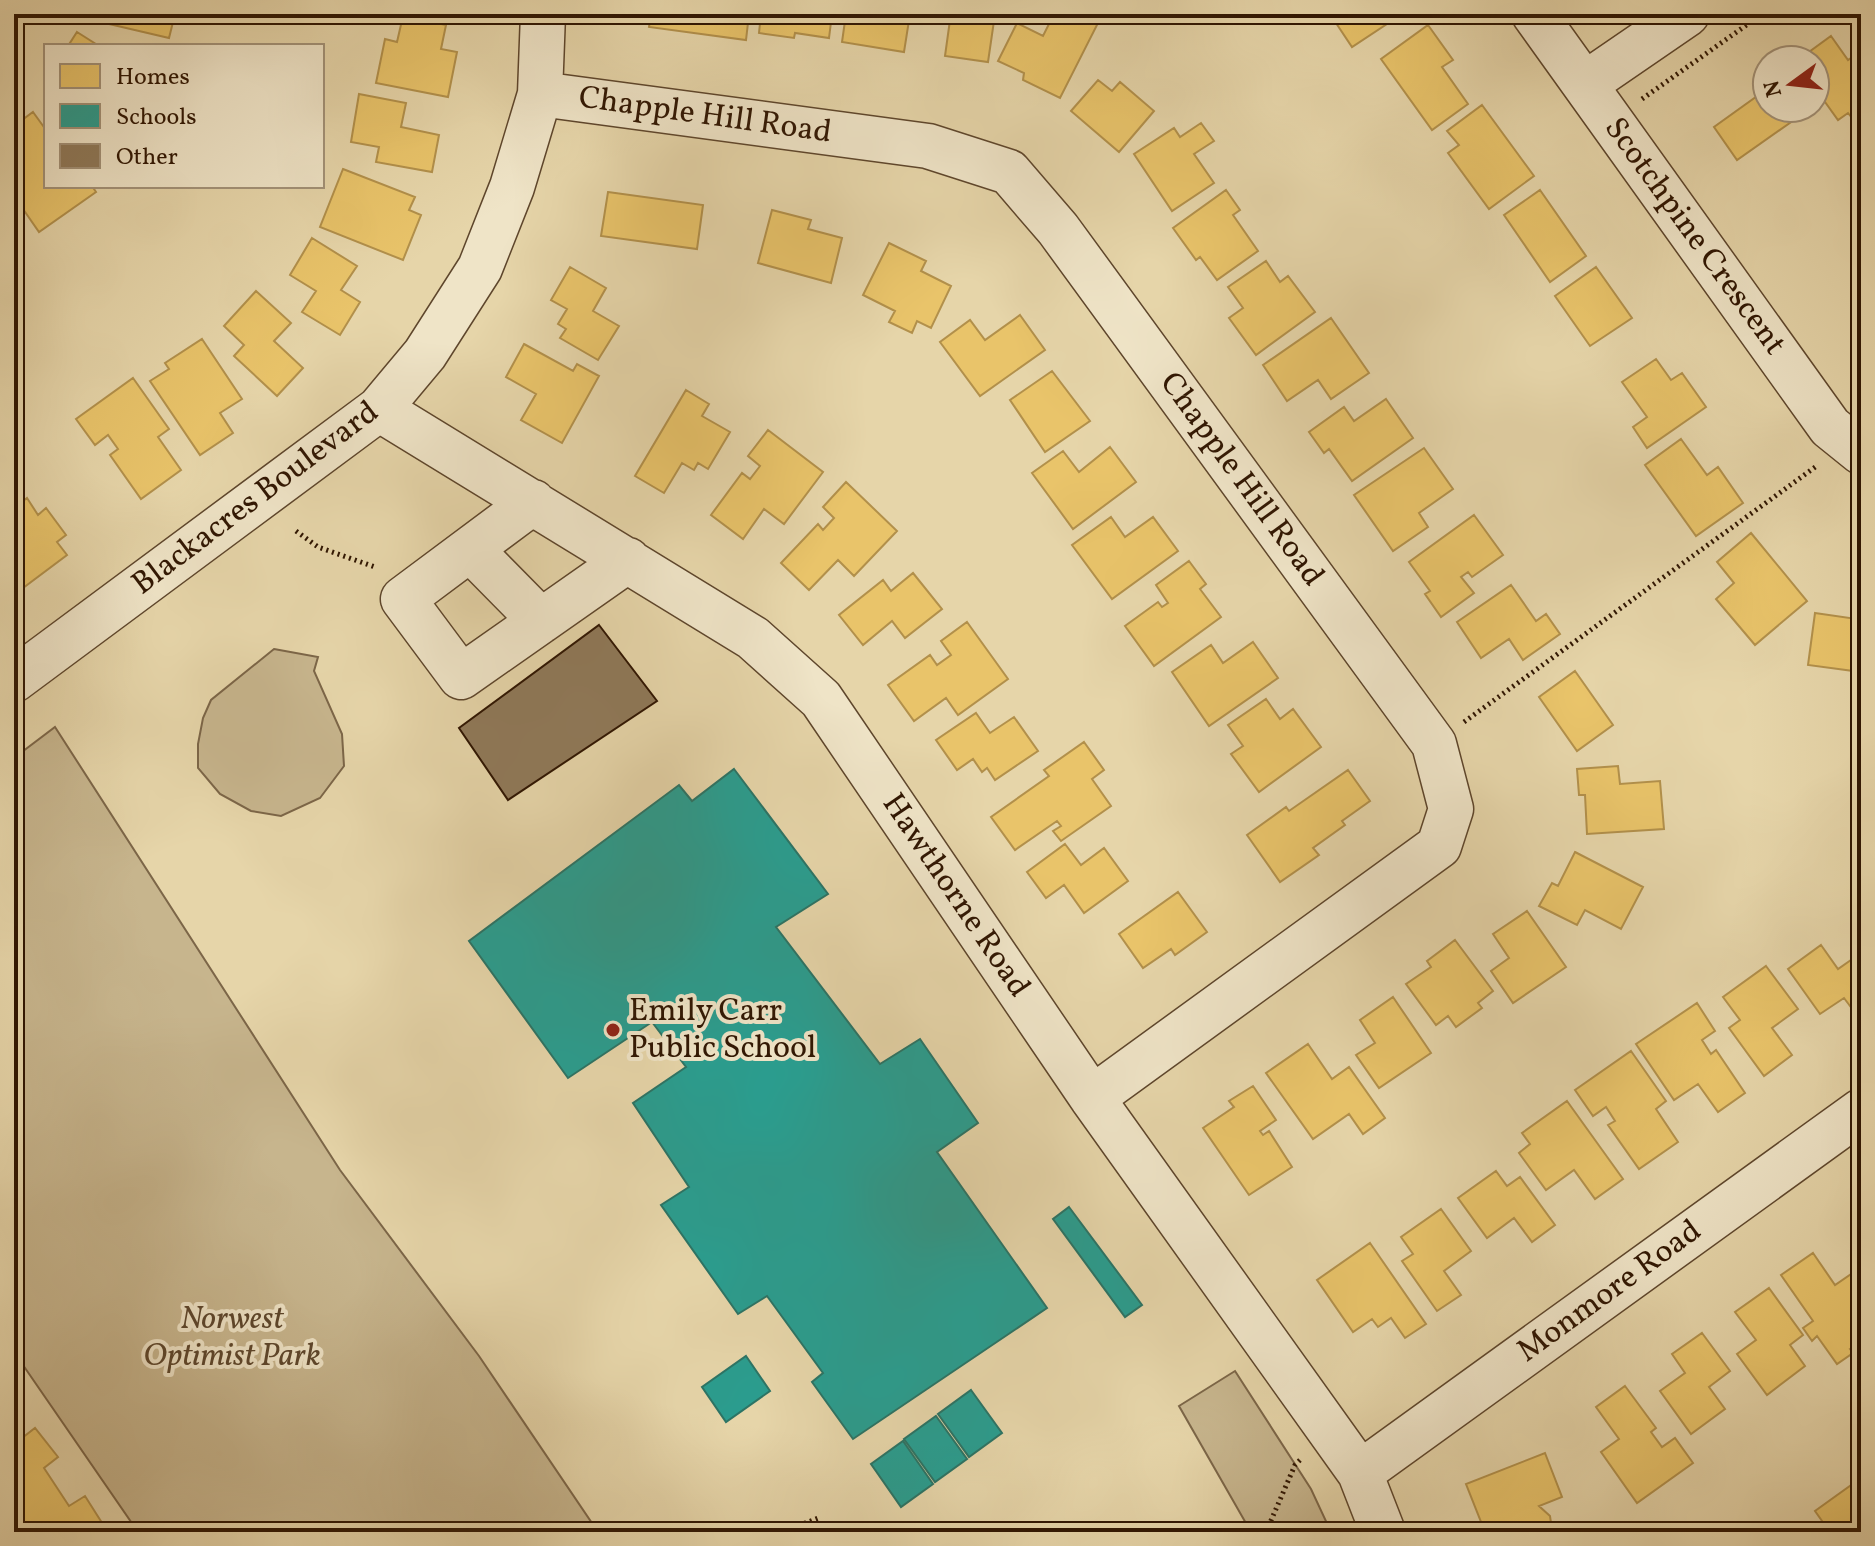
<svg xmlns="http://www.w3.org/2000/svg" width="1875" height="1546" viewBox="0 0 1875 1546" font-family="Vollkorn,serif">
<rect width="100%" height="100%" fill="#e6d5a9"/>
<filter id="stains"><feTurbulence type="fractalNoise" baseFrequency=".0025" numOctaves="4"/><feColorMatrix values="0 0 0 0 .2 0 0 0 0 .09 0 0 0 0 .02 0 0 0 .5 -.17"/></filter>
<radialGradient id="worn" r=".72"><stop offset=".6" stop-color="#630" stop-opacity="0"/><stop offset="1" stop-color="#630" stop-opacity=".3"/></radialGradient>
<path fill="#c7b58d" stroke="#7c6648" stroke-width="2" d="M274,649L318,657L314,671L342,734L344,766L320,798L281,816L251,811L220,794L198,768V744L203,718L211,700Z
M55,727L340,1170L479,1356L598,1532H138L14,1352V758Z
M1235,1371L1311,1489L1331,1532H1238L1247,1525L1179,1406Z"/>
<path fill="#e9c46a" stroke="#b2904b" stroke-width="2" d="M111,14H175L169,38L109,24Z
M651,14H749L746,40L649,27Z
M761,14H832L829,38L795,33L794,38L759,33Z
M846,14H910L904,52L842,42Z
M944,14H995L988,62L945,56L950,20L943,19Z
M1054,14H1081L1098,23L1060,98L1023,80L1024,73L998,61L1017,23L1043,36Z
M1330,14H1402L1352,47Z
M403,16L446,25L441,49L457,52L448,97L376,83L385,39L397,42Z
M1428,25L1453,60L1442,67L1468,104L1432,130L1381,59Z
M77,32L99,46H68Z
M1831,36L1848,60L1861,51V119L1856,123L1848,113L1838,120L1815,88V60H1798Z
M1098,80L1112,91L1120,82L1154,111L1119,152L1071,111Z
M1767,89V108H1785L1794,120L1737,160L1714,127Z
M359,94L406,103L401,127L439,135L432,172L376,162L379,147L351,142Z
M1482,105L1534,176L1489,209L1448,153L1459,145L1447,131Z
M33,112L46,130V186H92L96,192L39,232L14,196V126Z
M1201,123L1214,141L1194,154L1214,183L1172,211L1134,154L1174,128L1180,137Z
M343,169L415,197L409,210L421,215L403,260L320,227Z
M1226,190L1240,210L1233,215L1258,251L1217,280L1200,257L1196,260L1173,228Z
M1540,190L1586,256L1550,282L1504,215Z
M608,192L703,205L697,249L601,236Z
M772,210L811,220L808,229L842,238L831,283L758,263Z
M312,238L357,266L341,290L360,302L340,335L302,312L316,291L290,275Z
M889,243L926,261L921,271L951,286L931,328L917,321L912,333L889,322L895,311L863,295Z
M1266,261L1280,282L1288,276L1315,312L1256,355L1229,318L1243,308L1228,287Z
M570,267L606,288L593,311L619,326L598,360L560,338L566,329L558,324L567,309L551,300Z
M1596,267L1632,318L1590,346L1555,296Z
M256,291L291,323L274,341L303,368L277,396L234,356L244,345L224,326Z
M1020,315L1045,350L980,396L940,342L970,320L985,340Z
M1331,318L1369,373L1331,399L1318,380L1287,401L1263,365Z
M202,339L242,399L220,413L233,433L200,455L150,381L169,369L165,363Z
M524,344L573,371L577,364L599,376L562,443L521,420L536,394L506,377Z
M1656,359L1671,380L1682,373L1706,407L1647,448L1633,427L1647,417L1622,382Z
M1052,371L1090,421L1045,452L1010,400Z
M133,378L169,429L158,437L181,470L141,499L110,455L118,449L108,435L95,445L76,419Z
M686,390L709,404L702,416L730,432L708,469L698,463L694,470L682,463L664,493L635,476Z
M1386,399L1413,438L1352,481L1329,449L1324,453L1309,432L1344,407L1354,421Z
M768,430L823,472L784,524L764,509L743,539L711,515L742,473L750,479L760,466L748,456Z
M1681,439L1707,475L1718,467L1743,503L1696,536L1645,465Z
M1110,447L1136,482L1073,529L1032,473L1063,451L1079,472Z
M1424,448L1453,489L1419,513L1428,527L1393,551L1354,495Z
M846,482L897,531L854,576L838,560L809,590L781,563L818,524L823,530L834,518L823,507Z
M27,498L38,515L46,508L66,535L57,542L67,555L15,594L14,508Z
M1474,515L1503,555L1472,577L1468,572L1461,577L1474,593L1441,617L1425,594L1430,591L1409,562Z
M1111,517L1125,537L1153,517L1178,551L1112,599L1072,545Z
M1751,533L1807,601L1755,645L1716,599L1734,583L1717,562Z
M1189,561L1206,584L1200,589L1221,617L1154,666L1125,626L1158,602L1162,607L1168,603L1156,585Z
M913,573L942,609L905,638L892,621L863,645L839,615L883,580L891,591Z
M1511,585L1536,621L1546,614L1560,634L1523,660L1509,639L1481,658L1457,622Z
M1815,613L1857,619L1856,628L1861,629V672L1808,665Z
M967,622L1008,679L958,715L946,698L914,721L888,685L930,655L937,665L951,655L941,641Z
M1253,642L1278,678L1209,726L1172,672L1211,645L1223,663Z
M1575,671L1613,725L1577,751L1539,697Z
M1266,699L1280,719L1293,709L1321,747L1259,792L1231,754L1243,746L1228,725Z
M976,713L990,733L1014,717L1038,751L995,780L987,768L982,772L973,759L957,770L936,740Z
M1084,742L1104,770L1092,779L1111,806L1061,841L1053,831L1061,826L1057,821L1015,850L991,817L1049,776L1044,770Z
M1618,766L1620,784L1660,781L1664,829L1587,834L1585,795H1579L1577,769Z
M1348,770L1370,801L1342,821L1345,825L1313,848L1319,855L1280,882L1247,835L1286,807L1289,811Z
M1065,844L1081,865L1104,848L1128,881L1084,913L1064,885L1046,898L1027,872Z
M1575,852L1643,887L1621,929L1585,910L1577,925L1539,906L1552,883L1558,886Z
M1178,892L1207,932L1175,955L1171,949L1143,968L1119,934Z
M1527,911L1566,967L1513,1003L1491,971L1509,958L1493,934Z
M1455,940L1493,991L1478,1003L1482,1008L1456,1027L1448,1016L1436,1025L1406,984L1431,967L1427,961Z
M1821,945L1838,969L1858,955L1861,959V1011L1856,1014L1844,998L1820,1014L1788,969Z
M1766,966L1798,1009L1772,1028L1792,1055L1764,1076L1729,1028L1740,1020L1723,997Z
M1393,997L1431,1053L1379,1088L1356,1055L1375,1043L1360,1020Z
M1697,1003L1715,1031L1702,1040L1711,1054L1716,1050L1745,1093L1718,1112L1698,1084L1674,1100L1636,1044Z
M1308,1044L1332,1079L1349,1067L1385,1118L1363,1134L1349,1114L1313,1139L1266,1073Z
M1631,1051L1666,1101L1656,1109L1678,1142L1639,1169L1608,1125L1615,1121L1606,1107L1593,1116L1575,1090Z
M1253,1086L1276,1120L1260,1131L1263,1135L1269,1131L1292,1167L1249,1195L1203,1128L1234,1107L1229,1101Z
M1567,1101L1623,1179L1595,1199L1574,1170L1546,1190L1519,1153L1530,1144L1522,1133Z
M1496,1171L1507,1186L1520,1177L1555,1225L1532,1242L1514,1218L1487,1238L1458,1198Z
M1441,1209L1471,1251L1444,1271L1461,1295L1437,1311L1402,1261L1413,1254L1401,1237Z
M1370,1243L1426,1324L1405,1338L1391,1318L1378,1327L1372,1319L1353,1332L1317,1280Z
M1813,1253L1835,1285L1857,1270L1861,1276V1342L1850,1349L1853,1353L1837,1364L1817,1336L1812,1341L1803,1328L1813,1321L1781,1275Z
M1769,1288L1803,1335L1790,1345L1805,1366L1767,1395L1737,1354L1756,1340L1735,1312Z
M1702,1333L1730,1371L1709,1387L1725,1409L1691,1434L1660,1391L1685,1373L1672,1354Z
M1625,1386L1656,1428L1651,1432L1662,1447L1675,1438L1693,1463L1637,1503L1601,1452L1619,1439L1596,1407Z
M14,1425L22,1438L35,1428L58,1457L44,1468L69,1506L85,1496L104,1526L95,1532H14Z
M1545,1453L1562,1497L1539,1506L1550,1516L1552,1530L1485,1532L1466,1484Z
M1861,1478V1532H1821L1827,1528L1815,1511Z"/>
<path fill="#2a9d8f" stroke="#2c7465" stroke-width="2" d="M734,769L828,894L776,927L880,1064L920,1039L978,1123L937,1152L1047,1308L853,1439L812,1382L823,1373L767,1296L738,1314L661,1205L689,1187L633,1103L686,1067L652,1022L568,1078L469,941L679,785L692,801Z
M1069,1207L1142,1305L1125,1317L1053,1219Z
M746,1356L770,1391L726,1422L702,1387Z
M971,1390L1002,1433L969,1457L938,1414Z
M936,1416L967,1459L935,1482L904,1439Z
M903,1441L933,1484L901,1507L871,1464Z"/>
<path fill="#8f7959" stroke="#301602" stroke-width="2" d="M599,625L657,701L508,800L459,728Z"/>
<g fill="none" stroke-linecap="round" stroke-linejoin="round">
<g stroke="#5e462c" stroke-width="47">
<path id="minor" d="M1534,14L1830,427L1861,452
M1585,84L1687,14
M540,94L928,146L1009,172L1058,229L1434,744L1451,809L1439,846L1092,1098
M379,409L753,638L821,699L1092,1098L1360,1473L1383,1532
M533,502L403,599L461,677L628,560
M471,550L541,621
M14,680L379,409L425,354L480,268L512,187L540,94L543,14
M1360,1473L1861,1111"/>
</g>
<path stroke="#301602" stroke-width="5" stroke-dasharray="2 4" stroke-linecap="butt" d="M1642,99L1762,14
M296,531L318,547L375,567
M1464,722L1818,465
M782,1532L821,1517
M1266,1532L1295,1465L1302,1458"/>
<use href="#minor" stroke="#efe4c7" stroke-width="44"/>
</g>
<circle fill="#8f2418" stroke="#efe4c7" stroke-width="3" cx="613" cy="1030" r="8"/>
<g text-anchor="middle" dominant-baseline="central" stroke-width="8" stroke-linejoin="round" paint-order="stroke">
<g font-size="32" fill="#301602" stroke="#efe4c7">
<text transform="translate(705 116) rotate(8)">Chapple Hill Road</text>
<text transform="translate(1694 237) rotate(54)">Scotchpine Crescent</text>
<text transform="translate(1241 480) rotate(54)">Chapple Hill Road</text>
<text transform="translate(256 499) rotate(-37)">Blackacres Boulevard</text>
<text transform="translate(955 896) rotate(56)">Hawthorne Road</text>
<text transform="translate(1610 1292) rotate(-36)">Monmore Road</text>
</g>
<g font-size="32" fill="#301602" stroke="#efe4c7" text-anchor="start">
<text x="629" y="1012">Emily Carr<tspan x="629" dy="37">Public School</tspan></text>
</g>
<g font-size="32" font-style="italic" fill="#5d462c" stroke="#efe4c7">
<text x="232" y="1320">Norwest<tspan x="232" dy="37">Optimist Park</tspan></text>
</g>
</g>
<rect width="1875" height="1546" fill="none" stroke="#e6d5a9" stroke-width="48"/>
<rect x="16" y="16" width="1843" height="1514" fill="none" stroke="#301602" stroke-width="4"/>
<rect x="24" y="24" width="1827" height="1498" fill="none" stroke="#301602" stroke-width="2"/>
<rect x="44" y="44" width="280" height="144" fill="#efe4c7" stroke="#a39278" stroke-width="2"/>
<rect x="60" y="64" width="40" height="24" fill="#e9c46a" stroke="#a39278" stroke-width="2"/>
<text x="116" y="84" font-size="24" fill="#301602">Homes</text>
<rect x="60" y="104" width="40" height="24" fill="#2a9d8f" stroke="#a39278" stroke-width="2"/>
<text x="116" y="124" font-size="24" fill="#301602">Schools</text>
<rect x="60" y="144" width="40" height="24" fill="#8f7959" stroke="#a39278" stroke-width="2"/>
<text x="116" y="164" font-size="24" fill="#301602">Other</text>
<g transform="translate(1791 84) rotate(255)"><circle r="38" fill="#efe4c7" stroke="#a39278" stroke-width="2"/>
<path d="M0-6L14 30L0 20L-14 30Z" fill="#8f2418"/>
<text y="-12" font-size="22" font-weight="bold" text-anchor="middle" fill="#301602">N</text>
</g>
<rect width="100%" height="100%" filter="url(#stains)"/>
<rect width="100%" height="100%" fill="url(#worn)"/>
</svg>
